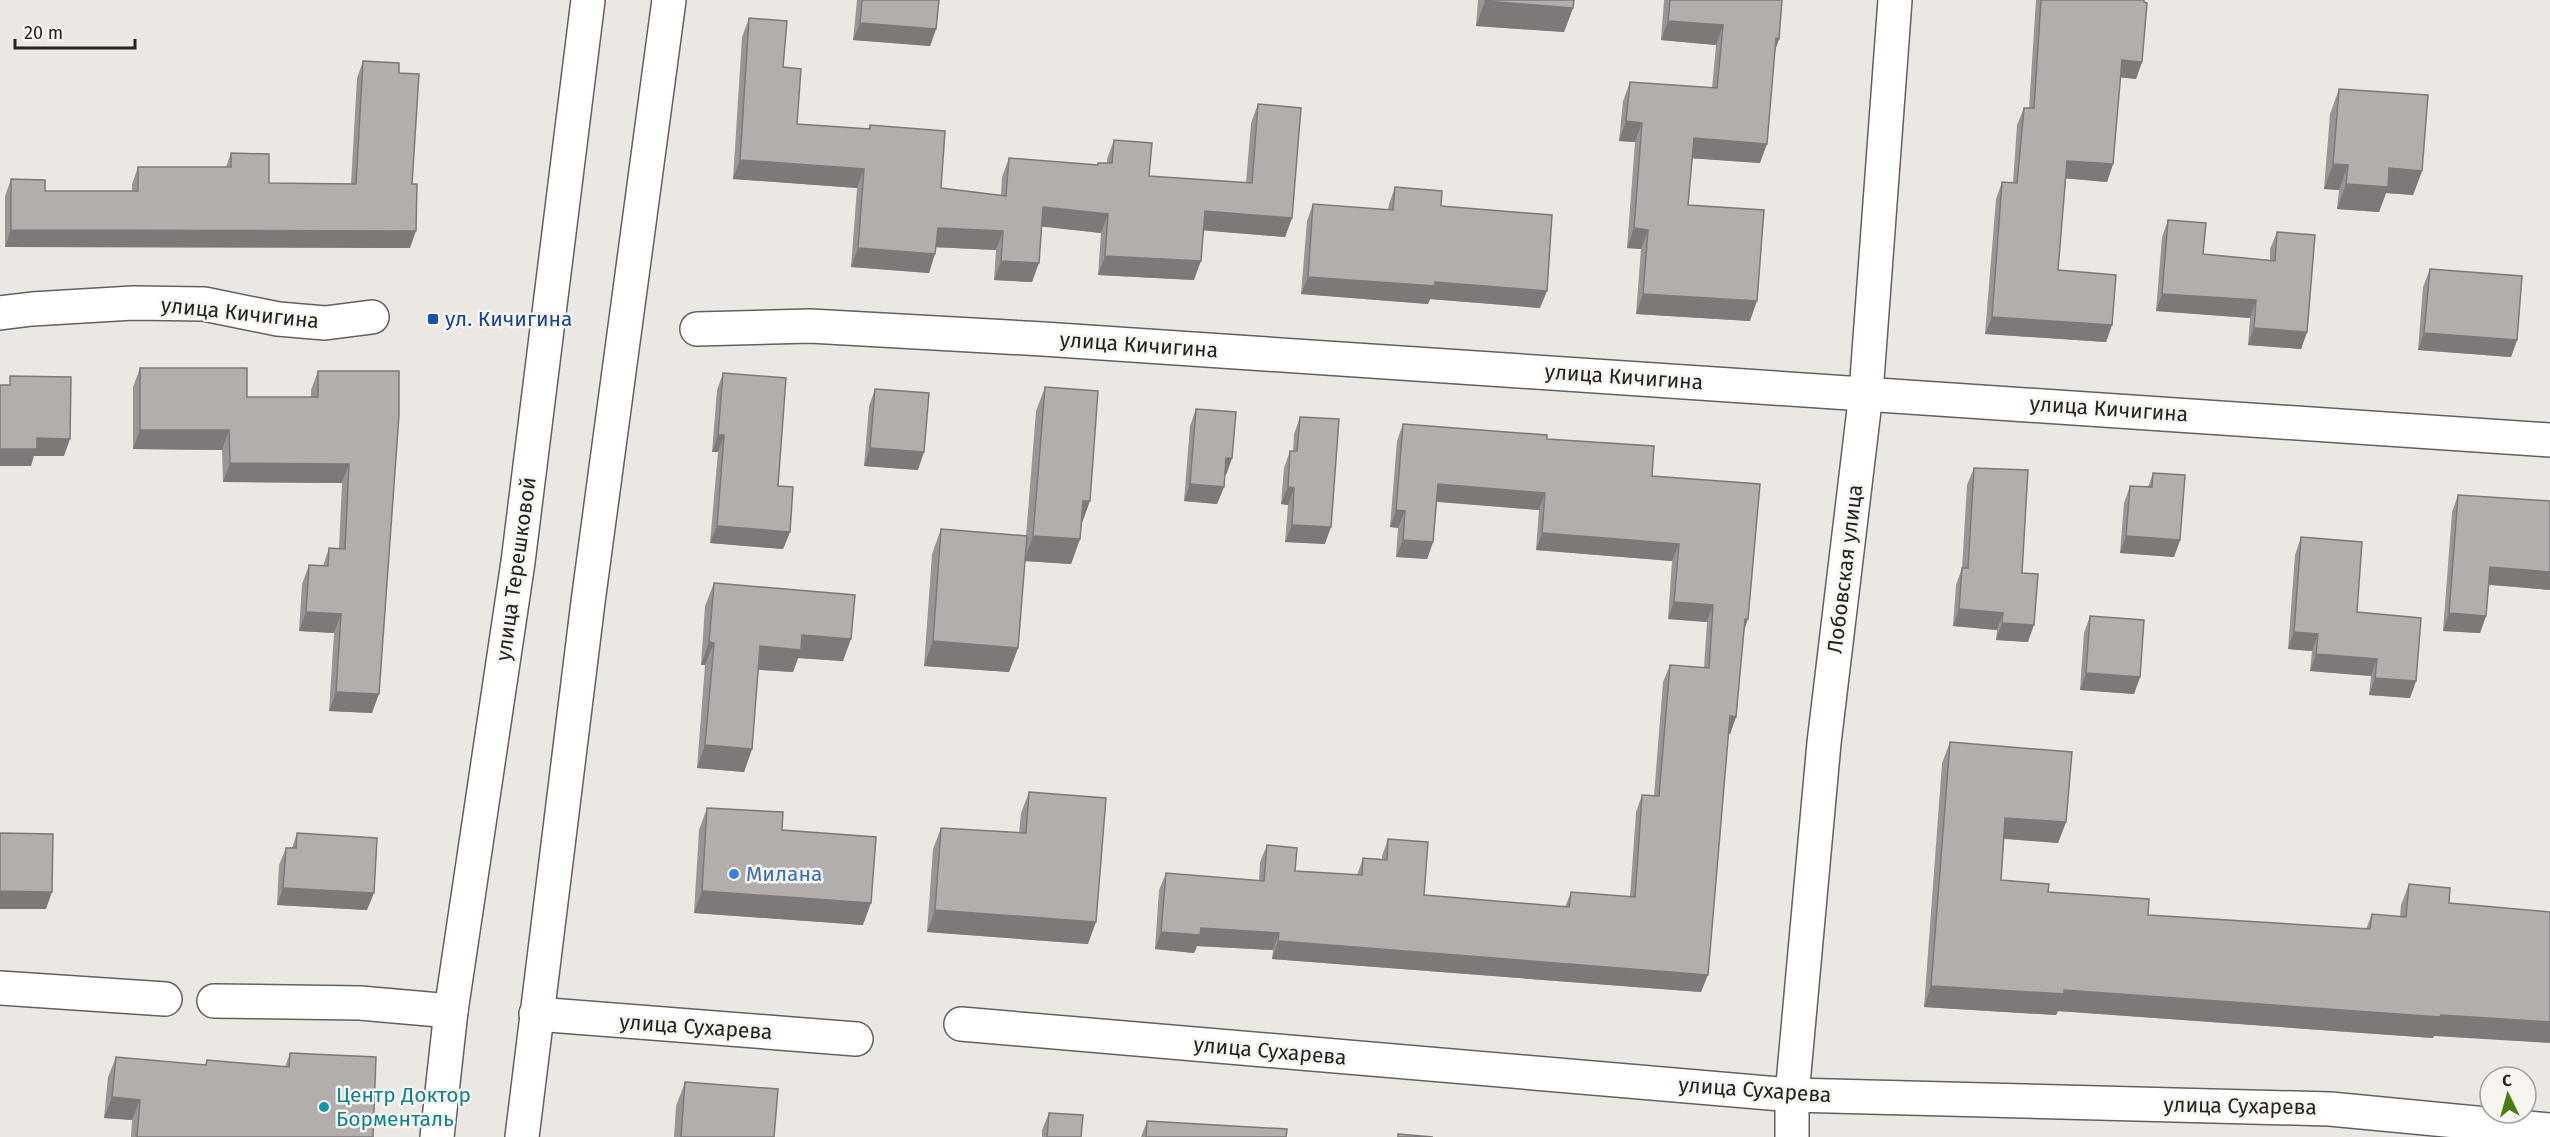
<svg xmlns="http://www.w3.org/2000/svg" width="2550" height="1137" viewBox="0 0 2550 1137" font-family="'Fira Sans',sans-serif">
<rect width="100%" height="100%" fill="#ebe8e4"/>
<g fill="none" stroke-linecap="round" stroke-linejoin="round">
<g stroke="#63605d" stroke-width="36">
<path id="minor" d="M0,313L32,309L133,303L204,304L278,319L325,323L372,317
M697,329L810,326L1043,339L2550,440
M0,988L165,999
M214,1001L360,1003L451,1011
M536,1014L856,1039
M961,1024L1792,1095L2330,1109L2550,1130
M1792,1137V1095L1824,743L1866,393L1895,0"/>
</g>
<g stroke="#63605d" stroke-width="36">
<path id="major" d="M437,1137L451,1011L518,562L588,0
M522,1137L588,602L669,0"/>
</g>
<use href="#minor" stroke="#fff" stroke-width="33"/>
<use href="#major" stroke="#fff" stroke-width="33"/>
</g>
<path fill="#9a9594" d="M857,0H939L936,29L930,46L853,40Z
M1478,0H1574L1573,8L1564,32L1476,26Z
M1664,0H1782L1779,39L1775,51L1760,163L1692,158L1688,205L1750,321L1636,314L1641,249L1627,248L1635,142L1619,141L1623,101L1630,82L1712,88L1716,45L1661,40Z
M2036,0H2144L2142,62L2136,79L2120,77L2113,164L2107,182L2065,178L2058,270L2112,325L2106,342L1985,334L1996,199L2002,182L2013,183L2017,125L2024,108H2029Z
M749,18L783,67L797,124L868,129L870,125L941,188L1001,195L1002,177L1009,158L1098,165V163H1107V159L1114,140L1149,176L1246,183L1251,123L1258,104L1292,218L1285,237L1204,230L1194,280L1098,275L1101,233L1042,226L1032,282L994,280L996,250L936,247L929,273L851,267L857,188L733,179L742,37Z
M363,61L399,73L412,184L410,248L5,247V196L11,179L45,191H132V184L138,167H226L231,153L269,183L351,184L357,78Z
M2339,89L2422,171L2413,195L2386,193L2379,212L2337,209L2339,190L2324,189L2330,114Z
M1395,187L1441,206L1540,308L1430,299L1428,304L1301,294L1307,221L1313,204L1388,210L1389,204Z
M2168,220L2203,254L2270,260V249L2277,232L2307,332L2301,349L2248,345L2250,318L2156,311L2162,237Z
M2430,269L2517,340L2511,357L2418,350L2423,287Z
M140,368L247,397H311V390L318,371H399L372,713L329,711L334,633L299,631L302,584L309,565L323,566L329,548H339L342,483L223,482L222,450L133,449V387Z
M723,373L778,486L790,532L783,549L710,543L718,452H712L717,390Z
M1045,387L1082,523L1080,539L1071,564L1025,561L1018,648L1009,672L924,666L932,554L941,529L1026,536L1036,411Z
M875,389L918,470L864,466L869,406Z
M1196,409L1232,458L1226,475H1224V487L1217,504L1184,501L1190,426Z
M1300,417L1325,544L1285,542L1288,505L1281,504L1284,468L1290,451H1293L1294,434Z
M1403,424L1547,439L1652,476L1744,631L1736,717L1730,734H1728L1701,992L1272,959L1273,950L1197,946L1194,953L1155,949L1159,890L1166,873L1259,881L1260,862L1267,845L1295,871L1357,875L1363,858L1382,859V856L1388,839L1424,895L1565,907L1571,892L1630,897L1636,812L1642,795L1654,796L1663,682L1670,665L1704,668L1707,622L1668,619L1672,561L1536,550L1539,510L1436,502L1433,542L1427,559L1396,557L1398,528L1390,527L1397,441Z
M1974,468L2022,573L2028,642L1996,640L1997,630L1953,626L1956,585L1962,568L1967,485Z
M2153,473L2180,540L2174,557L2120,553L2124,503L2130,486L2148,487Z
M2458,495L2550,501V590L2489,585L2486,616L2480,633L2443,631L2452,512Z
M2301,537L2357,612L2416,681L2410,698L2369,695L2371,676L2310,671L2312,651L2288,649L2295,555Z
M714,583L843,661L798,658L793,672L758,670L752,749L744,772L697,768L705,665H701L705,606Z
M2090,616L2140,677L2134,694L2080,690L2084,633Z
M1950,742L2066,822L2058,843L2004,839L2001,880L2048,892L2148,915L2366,929L2372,914L2400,917L2401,905L2409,884L2434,1036L2433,1038L2058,1011L2056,1015L1924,1007L1942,763Z
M1029,792L1088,944L927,932L933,849L941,828L1019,833L1021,813Z
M707,808L782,830L863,925L694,913L699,830Z
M297,833L367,910L277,905L279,865L286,848H292Z
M290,1053L373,1137H131L132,1120L104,1118L108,1077L116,1057L205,1065L207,1060L285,1067Z
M685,1082L774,1137H674L676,1106Z
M1049,1113L1081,1137H1042V1130Z
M1147,1121L1286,1137H1141Z"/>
<path fill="#7d7978" d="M1485,1L1573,8L1564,32L1476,26Z
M1668,21L1723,25L1716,45L1661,40Z
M860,23L936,29L930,46L853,40Z
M1776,38L1779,39L1772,58Z
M2122,60L2142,62L2136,79L2116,77Z
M1626,121L1642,123L1635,142L1619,141Z
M1694,138L1767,144L1760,163L1687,158Z
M740,160L864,169L857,188L733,179Z
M2067,161L2113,164L2107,182L2061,178Z
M2333,164L2348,165L2339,190L2324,189Z
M2389,168L2422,171L2413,195L2386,193L2379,212L2337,209L2346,184Z
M1043,207L1108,214L1101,233L1036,226Z
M1205,211L1292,218L1285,237L1198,230Z
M938,228L1003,231L996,250L931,247Z
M1634,228L1648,230L1641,249L1627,248Z
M11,230L416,231L410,248L5,247Z
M858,248L935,254L929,273L851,267Z
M1105,256L1201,261L1194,280L1098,275Z
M1001,261L1039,263L1032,282L994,280Z
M1308,277L1435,282L1547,291L1540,308L1430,299L1428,304L1301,294Z
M1643,294L1757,301L1750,321L1636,314Z
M2162,294L2256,300L2250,318L2156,311Z
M1992,317L2112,325L2106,342L1985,334Z
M2254,328L2307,332L2301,349L2248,345Z
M2424,333L2517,340L2511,357L2418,350Z
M140,430H229L222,450L133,449Z
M718,435H724L718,452H712Z
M37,438L70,439L64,456H34L31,466H0V449Z
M870,448L924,452L918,470L864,466Z
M1226,458H1232L1226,475H1219Z
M230,463L349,464L342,483L223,482Z
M1190,484L1224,487L1217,504L1184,501Z
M1438,484L1545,493L1539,510L1431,501Z
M1288,487L1294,488L1288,505L1281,504Z
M1083,501H1090L1081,526Z
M1396,510L1405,511L1398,528L1390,527Z
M1292,525L1331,527L1325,544L1285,542Z
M717,526L790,532L783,549L710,543Z
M1542,533L1679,544L1672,561L1536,550Z
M1033,536L1080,539L1071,564L1024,561Z
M2126,536L2180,540L2174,557L2120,553Z
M1403,540L1433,542L1427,559L1396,557Z
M2490,567L2550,572V590L2484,584Z
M1674,602L1713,605L1707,622L1668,619Z
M1959,609L2003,613L1997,630L1953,626Z
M306,612L341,614L334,633L299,631Z
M2449,613L2486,616L2480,633L2443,631Z
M1745,619H1748L1742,637Z
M2002,623L2034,625L2028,642L1996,640Z
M2294,632L2318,634L2312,651L2288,649Z
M802,635L851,639L843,661L798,658L793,672L752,669L760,646Z
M933,641L1018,648L1009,672L924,666Z
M709,642L714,643L705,665H701Z
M2316,654L2377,659L2371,676L2310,671Z
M2086,673L2140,677L2134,694L2080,690Z
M2375,678L2416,681L2410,698L2369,695Z
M336,692L379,694L372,713L329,711Z
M1730,716L1736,717L1730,734L1723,733Z
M705,745L752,749L744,772L697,768Z
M2005,818L2066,822L2058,843L1998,838Z
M283,888L374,893L367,910L277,905Z
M0,891L52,892L46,909H0Z
M702,891L871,903L863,925L694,913Z
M935,910L1096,922L1088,944L927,932Z
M1201,928L1279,933L1273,950L1197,946L1194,953L1155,949L1161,932Z
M1278,941L1708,975L1701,992L1272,959Z
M1931,986L2064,990L2550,1022V1043L2434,1036L2433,1038L2058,1011L2056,1015L1924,1007Z
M112,1097L140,1100L132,1120L104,1118Z"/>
<path fill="#b3adac" stroke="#7d7978" stroke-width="1.5" d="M862,0H939L936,29L860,23Z
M1485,0H1574L1573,8L1485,1Z
M1670,0H1782L1779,39L1776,38L1767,144L1694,138L1688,205L1764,210L1757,301L1643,294L1648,230L1634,228L1642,123L1626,121L1630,82L1717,88L1723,25L1668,21Z
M2041,0H2144V2L2147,3L2142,62L2122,60L2113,164L2067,161L2058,270L2116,275L2112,325L1992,317L2002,182L2017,183L2024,108H2034Z
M749,18L787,21L783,67L801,69L797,124L870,129V125L945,131L941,188L1006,196L1009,158L1098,165V163H1112L1114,140L1152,143L1149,176L1252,183L1258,104L1301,108L1292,218L1205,211L1201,261L1105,256L1108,214L1043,207L1039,263L1001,261L1003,231L938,228L935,254L858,248L864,169L740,160Z
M363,61L399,63V73L419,74L412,184H417L416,231L11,230V179L45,180V191H138V167H231V153L269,154V183L356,184Z
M2339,89L2428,95L2422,171L2389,168L2388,187L2346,184L2348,165L2333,164Z
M1395,187L1442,191L1441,206L1552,215L1547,291L1435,282V286L1308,277L1313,204L1393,210Z
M2168,220L2206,223L2203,254L2275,261L2277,232L2315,235L2307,332L2254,328L2256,300L2162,294Z
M2430,269L2522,276L2517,340L2424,333Z
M140,368H247V397H318V371H399V415L379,694L336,692L341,614L306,612L309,565L328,566L329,548L345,549L349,464L230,463L229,430H140Z
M723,373L786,378L778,486L793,487L790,532L717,526L724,435H718Z
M10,376L71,377L70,439L37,438V449H0V385H10Z
M1045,387L1098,391L1090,501H1083L1080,539L1033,536Z
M875,389L929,393L924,452L870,448Z
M1196,409L1236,412L1232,458H1226L1224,487L1190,484Z
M1300,417L1339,419L1331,527L1292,525L1294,488L1288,487L1290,451H1297Z
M1403,424L1547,435V439L1654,446L1652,476L1760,484L1748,619H1745L1736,717L1730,716L1708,975L1278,941L1279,933L1201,928L1200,935L1161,932L1166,873L1264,881L1267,845L1297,848L1295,871L1362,875L1363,858L1387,860L1388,839L1428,842L1424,895L1569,907L1571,892L1635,897L1642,795L1659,796L1670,665L1709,668L1713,605L1674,602L1679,544L1542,533L1545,493L1438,484L1433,542L1403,540L1405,511L1396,510Z
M1974,468L2028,470L2022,573L2038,574L2034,625L2002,623L2003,613L1959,609L1962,568H1968Z
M2153,473L2185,475L2180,540L2126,536L2130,486L2152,487Z
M2458,495L2550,501V572L2490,567L2486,616L2449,613Z
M941,529L1027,536L1018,648L933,641Z
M2301,537L2362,542L2357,612L2421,618L2416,681L2375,678L2377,659L2316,654L2318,634L2294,632Z
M714,583L855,595L851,639L802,635L801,650L760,646L752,749L705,745L714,643L709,642Z
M2090,616L2144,620L2140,677L2086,673Z
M1950,742L2072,752L2066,822L2005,818L2001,880L2049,884L2048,892L2149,899L2148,915L2370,929L2372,914L2406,917L2409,884L2450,888L2449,903L2550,912V1022L2441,1015L2440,1017L2064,990V994L1931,986Z
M1029,792L1106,798L1096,922L935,910L941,828L1026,833Z
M707,808L783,812L782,830L876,837L871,903L702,891Z
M0,833L53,834L52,892L0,891Z
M297,833L377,838L374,893L283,888L286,848H296Z
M290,1053L376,1057L373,1137H137L140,1100L112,1097L116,1057L206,1065L207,1060L289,1067Z
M685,1082L778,1089L774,1137H681Z
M1049,1113L1083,1115L1081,1137H1047Z
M1147,1121L1287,1129L1286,1137H1146Z
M1398,1134L1433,1137H1398Z"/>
<rect fill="#1a4fb4" stroke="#f8f5f1" stroke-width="2" x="427" y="313" width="12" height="12" rx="3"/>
<circle fill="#3f7fe0" stroke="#f8f5f1" stroke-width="2" cx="734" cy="874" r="6"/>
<circle fill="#0f9aa8" stroke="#f8f5f1" stroke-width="2" cx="324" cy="1107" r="6"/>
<g text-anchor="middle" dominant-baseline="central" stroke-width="5" stroke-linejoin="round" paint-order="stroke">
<g font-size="21" fill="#242322" stroke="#f8f5f1">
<text transform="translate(240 313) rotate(6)">улица Кичигина</text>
<text transform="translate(1139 345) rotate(4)">улица Кичигина</text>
<text transform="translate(1624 377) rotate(4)">улица Кичигина</text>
<text transform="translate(2109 409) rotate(4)">улица Кичигина</text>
<text transform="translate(516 569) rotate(-82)">улица Терешковой</text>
<text transform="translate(1845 569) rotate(-83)">Лобовская улица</text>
<text transform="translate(696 1027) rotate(4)">улица Сухарева</text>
<text transform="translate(1270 1051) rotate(5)">улица Сухарева</text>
<text transform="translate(1755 1090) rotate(4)">улица Сухарева</text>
<text transform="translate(2240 1106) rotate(1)">улица Сухарева</text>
</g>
<g font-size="21" fill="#164399" stroke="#f8f5f1" text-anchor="start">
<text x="445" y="319">ул. Кичигина</text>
</g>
<g font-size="21" fill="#366cbe" stroke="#f8f5f1" text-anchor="start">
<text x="746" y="874">Милана</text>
</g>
<g font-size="21" fill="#0d838f" stroke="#f8f5f1" text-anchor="start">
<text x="336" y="1095">Центр Доктор<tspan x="336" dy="24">Борменталь</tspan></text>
</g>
</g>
<g transform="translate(2508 1095) rotate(355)"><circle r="28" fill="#f8f5f1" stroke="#a3a19e" stroke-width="1.5"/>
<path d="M0-4.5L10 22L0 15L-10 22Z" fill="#477d13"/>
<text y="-9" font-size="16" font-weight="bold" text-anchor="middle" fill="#242322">С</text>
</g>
<path d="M15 39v9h120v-9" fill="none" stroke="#242322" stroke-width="3"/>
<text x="24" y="39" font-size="18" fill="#242322" stroke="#f8f5f1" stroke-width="4.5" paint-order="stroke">20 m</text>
</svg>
